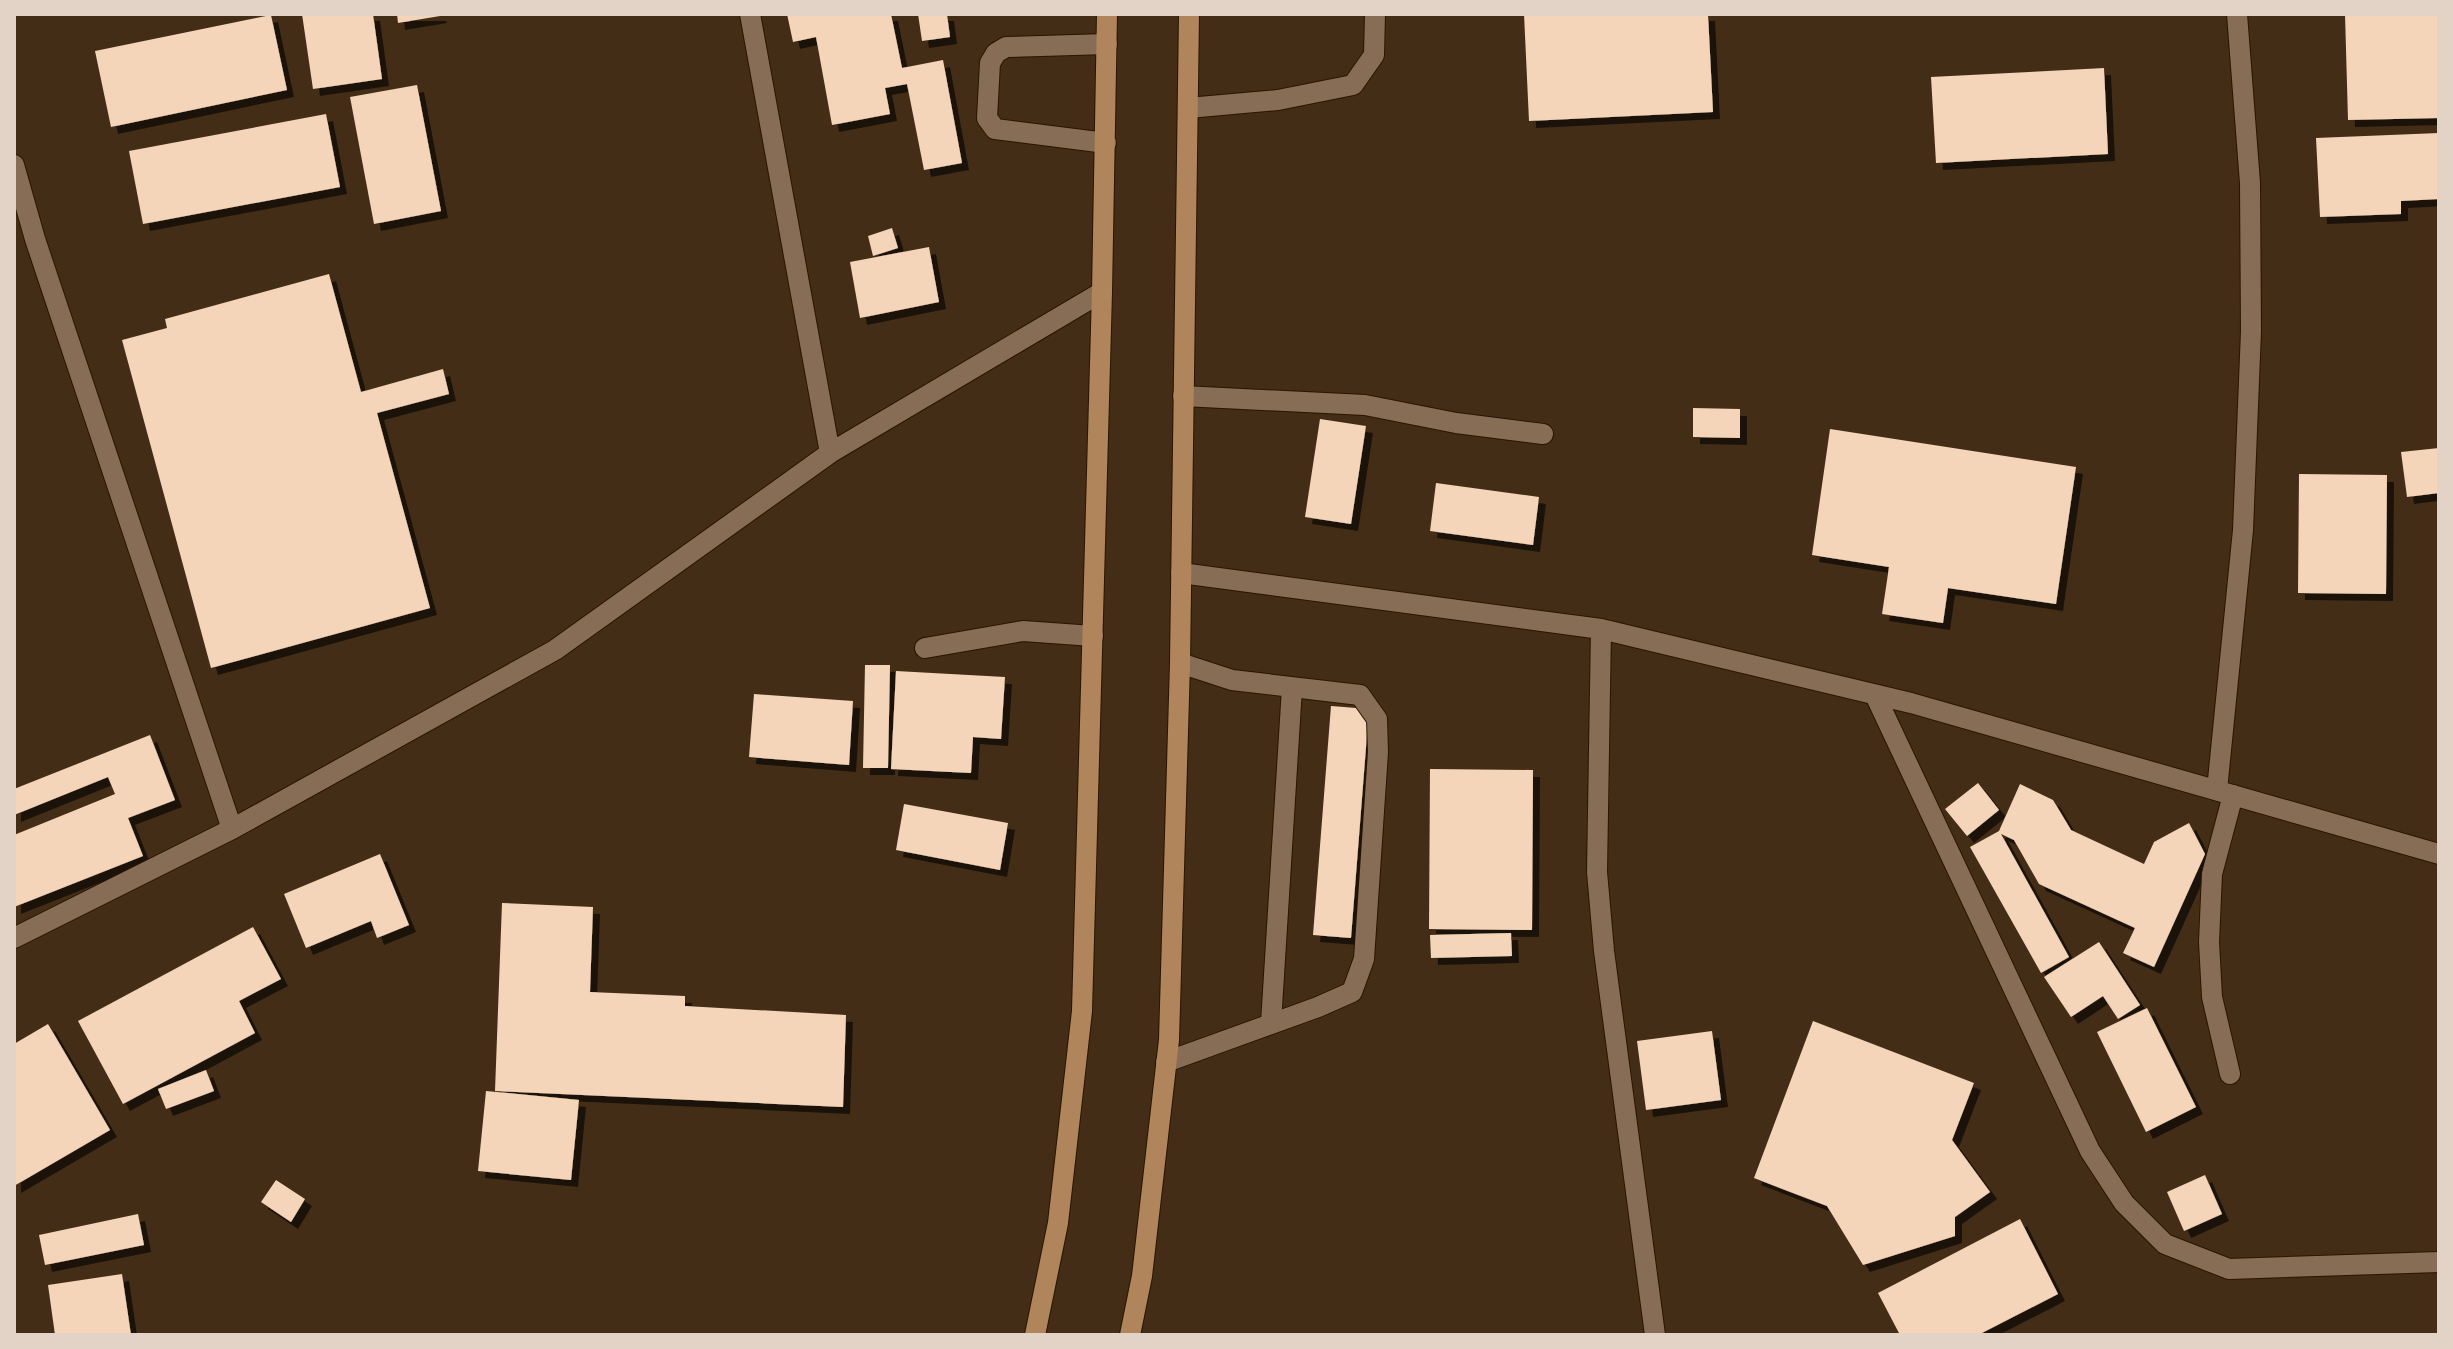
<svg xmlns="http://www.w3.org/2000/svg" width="2453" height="1349" viewBox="0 0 2453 1349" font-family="Signika,sans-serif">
<defs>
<filter id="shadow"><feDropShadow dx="7" dy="7" stdDeviation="0" flood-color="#0009"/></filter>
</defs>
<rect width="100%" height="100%" fill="#442d16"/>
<path fill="#f4d5b9" filter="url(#shadow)" d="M302,14H373L382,79L313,89Z
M397,14H439L440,16L398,23Z
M787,14H891L902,68L943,60L962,163L924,170L907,84L885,88L890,114L832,125L816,37L793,42Z
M918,14H947L950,37L922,41Z
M1524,14H1708L1713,112L1529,121Z
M2345,14H2439V118L2348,120Z
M271,15L287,90L111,127L95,51Z
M2104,68L2108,154L1936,163L1931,77Z
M417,85L441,211L374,224L350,97Z
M326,114L340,187L143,224L129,151Z
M2439,133V199L2401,201V214L2320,217L2316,138Z
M892,228L898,248L873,256L868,236Z
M929,247L939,302L860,318L850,262Z
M329,274L361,392L443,369L449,394L377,413L430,608L211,668L122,340L167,328L165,319Z
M1693,408L1740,409V438L1693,437Z
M1320,419L1366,426L1351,524L1305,517Z
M1830,429L2076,467L2056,604L1948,588L1943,623L1882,614L1889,567L1812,555Z
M2439,448V493L2407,497L2401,452Z
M2299,474L2387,475L2386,594L2298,593Z
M1436,483L1539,497L1533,545L1430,531Z
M865,665H890L888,768H863Z
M896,671L1005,677L1001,739L973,737L971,773L891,769Z
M754,694L853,701L849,765L749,757Z
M1331,706L1369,709L1351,938L1313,935Z
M150,735L175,800L128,818L143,856L14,907V835L115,794L108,777L14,815V789Z
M1430,769L1533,770L1532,930L1429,929Z
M1978,783L1999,810L1967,836L1945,809Z
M2020,784L2053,800L2071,830L2144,864L2154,842L2189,823L2205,854L2154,967L2123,953L2135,928L2039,884L2014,840L2001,834L2069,957L2041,973L1970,847L1999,831Z
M904,804L1008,823L1000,870L896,850Z
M380,854L409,925L377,938L371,921L306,948L284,894Z
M502,903L593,907L590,992L685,996V1006L846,1015L843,1107L495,1091Z
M253,927L281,979L239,1001L255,1033L123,1104L78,1021Z
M1511,933L1512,956L1431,958L1430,935Z
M2099,942L2140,1005L2118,1019L2103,996L2071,1017L2044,977Z
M2147,1008L2196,1107L2146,1132L2097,1032Z
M1813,1021L1974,1083L1952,1140L1990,1192L1955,1217V1236L1863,1265L1827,1206L1754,1178Z
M48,1024L110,1130L14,1186V1044Z
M1712,1031L1721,1100L1646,1110L1637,1041Z
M206,1070L214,1091L166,1109L158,1089Z
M486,1091L579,1100L571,1180L478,1171Z
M2205,1175L2222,1214L2184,1231L2167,1192Z
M276,1180L305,1199L291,1222L261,1202Z
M138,1214L144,1245L45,1265L39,1235Z
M2020,1219L2058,1294L1978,1335H1900L1878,1293Z
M122,1274L131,1335H55L48,1285Z"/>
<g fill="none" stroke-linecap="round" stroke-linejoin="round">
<g stroke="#291500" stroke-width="22">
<path id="lane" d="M1188,108L1278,100L1353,85L1374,55L1375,14
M1106,143L995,129L987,118L990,63L996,53L1006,47L1107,44
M1183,396L1365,405L1456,423L1543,434
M925,648L1023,631L1093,636
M1271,1023L1292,688
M1166,1062L1318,1007L1352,992L1364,959L1378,752L1377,719L1360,695L1232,680L1180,663
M2230,1074L2212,997L2209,942L2212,874L2233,795"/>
</g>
<g stroke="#291500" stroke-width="22">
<path id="street" d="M750,14L830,453
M14,165L35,239L232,829
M1181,573L1601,629L1911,703L2439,854
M1601,629L1597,872L1604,951L1655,1335
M1875,695L2090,1151L2124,1203L2165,1244L2229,1269L2439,1262
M2217,790L2243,530L2251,331L2250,183L2237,14
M14,938L232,829L555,650L830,453L1102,292"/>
</g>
<g stroke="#291500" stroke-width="22">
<path id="primary" d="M1035,1335L1058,1223L1082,1011L1102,292L1107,14
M1130,1335L1142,1276L1169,1040L1180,663L1189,14"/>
</g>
<use href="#lane" stroke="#876d55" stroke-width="20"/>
<use href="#street" stroke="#876d55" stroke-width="20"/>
<use href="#primary" stroke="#b0855c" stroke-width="20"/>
</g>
<rect width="2453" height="1349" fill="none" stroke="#e2d3c6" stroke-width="32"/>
</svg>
